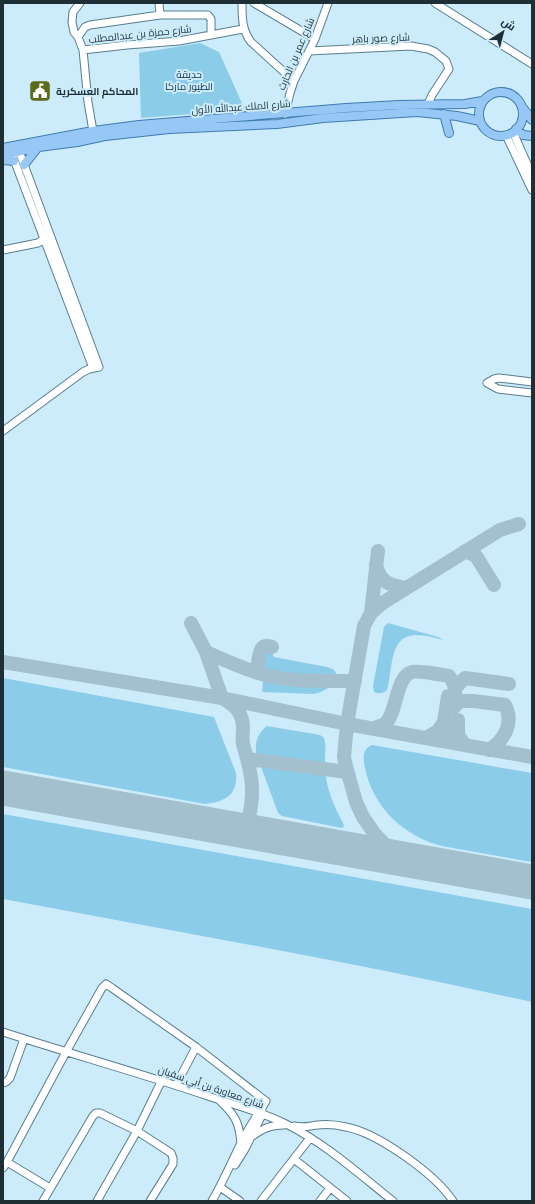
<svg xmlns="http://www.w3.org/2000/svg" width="535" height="1204" viewBox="0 0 535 1204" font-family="'DM Sans',Cairo,sans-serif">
<rect width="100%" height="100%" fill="#ccecfb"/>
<path fill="#8bcce8" d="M200,43L219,52L245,110L141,118L139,53Z
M388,623L438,637L444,640C435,638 425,635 416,635C388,635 393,672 387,690C383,694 379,694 374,692L373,686L384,627Z
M266,653H272L274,657L327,667L333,669L336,673L333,681C319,688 277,681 263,675Z
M3,678L214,717L236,773C238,795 225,802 205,804L3,767Z
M269,681L312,687H330L321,692L313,694L262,692L263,682Z
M267,726L320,735L324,738C327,747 324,759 325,769C326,788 334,806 343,823L344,826L342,828L282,816L278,813L256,753C255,741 258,733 267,726Z
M372,745L532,773V862C513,859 494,855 475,852C464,850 453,848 442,846C403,836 373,807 365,768C363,758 362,749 372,745Z
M3,814L532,909V1002C356,963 180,932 3,899Z"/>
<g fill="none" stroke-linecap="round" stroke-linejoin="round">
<path stroke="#a4c0ce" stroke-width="14" d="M465,551L476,556L494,585
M376,565C381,583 389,585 406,588
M371,613L378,551
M191,623L206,652L222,698C235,705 243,713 243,728C243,733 242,739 243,744C247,759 252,773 252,789C253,803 249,817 246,831
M206,652C226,661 247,671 269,676C297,682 326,681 355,681
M3,662L222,698L347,724L532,757
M257,672C258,666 258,652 263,647C265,645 269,646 272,647
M456,687L465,678L509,684
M377,727C380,726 384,725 386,723C397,712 396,676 412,672C418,670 442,675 449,676C458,688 455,695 453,708L460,701H473L505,705C514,722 505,740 489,750
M426,738L438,731L444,722L448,696
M438,740L452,732L458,720V735L465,745
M248,759L347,772
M397,858L374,833L363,817L356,802L346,766L344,757L347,724L364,626L371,613L384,602L500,530L519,524"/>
<path stroke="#a4c0ce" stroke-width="35" d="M3,788L532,882"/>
<g stroke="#587e8e" stroke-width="9">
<path id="minor" d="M80,3L73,12L72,22L74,32L78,37L83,50L88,102L93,131
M159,3L160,15
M242,3C242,18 242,30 251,42L294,81
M254,3L315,39
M435,3L532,64
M78,37L85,27L90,25L160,15H208L211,19V34
M83,50L127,45L179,41L243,29
M309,51L411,46L428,49L435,52L446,61L449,69L432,95L428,104
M285,114L290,93L294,81L315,39L328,3
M513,132L532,175
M506,135L532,190
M13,157L93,368
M3,250L38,243L42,240L49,238
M532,382L499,378L494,379L487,383L498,389L532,393
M3,431L83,372L89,369L99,367L19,151
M3,1032C71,1054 140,1073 208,1096C234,1105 263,1112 288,1125C326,1144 359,1174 393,1201
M3,1083L6,1082L10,1078L24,1039
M176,1085L196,1047
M221,1102C236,1116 239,1123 241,1143
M294,1126C303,1128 309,1126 318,1125C327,1124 337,1125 346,1127C378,1133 435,1174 453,1201
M251,1137C262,1129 270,1125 284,1125
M294,1159L347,1201
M7,1162L50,1188
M235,1165L245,1149L262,1115V1111
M3,1168L7,1162L66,1052L102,988L106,984L112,988L196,1047L263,1099L266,1101C258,1115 248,1128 241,1143C231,1163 223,1182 212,1201
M220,1187L240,1201
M43,1201L93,1116L96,1113H100L137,1131L171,1153L173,1158V1164L150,1201
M97,1201L137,1131L162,1080
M261,1201L310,1138
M320,1201L330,1188"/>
</g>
<g stroke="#3f7bae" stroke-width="10">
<path id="major" d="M479 114a22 22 0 1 1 44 0a22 22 0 1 1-44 0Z
M523,108L532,120
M444,114L449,133
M516,129L523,135L532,136
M3,148L93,131L139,125L346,108L399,105L465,104L482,101
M3,155L39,147L77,142L105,136L169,129L277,124L323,118L417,112L457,116L480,121
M3,160L14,161
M24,165L38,147"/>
</g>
<use href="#minor" stroke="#fff" stroke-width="7"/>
<use href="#major" stroke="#97c8f5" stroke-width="8"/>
</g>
<defs>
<g id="civic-square" transform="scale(1.15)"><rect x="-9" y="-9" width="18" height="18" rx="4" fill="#5a6c19" stroke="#ccecfb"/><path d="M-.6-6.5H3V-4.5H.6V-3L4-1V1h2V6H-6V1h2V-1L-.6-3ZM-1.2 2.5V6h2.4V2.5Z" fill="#fff"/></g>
</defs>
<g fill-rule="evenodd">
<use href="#civic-square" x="40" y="91"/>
</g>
<g text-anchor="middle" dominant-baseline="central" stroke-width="4" stroke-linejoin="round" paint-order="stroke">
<g font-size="10" fill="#1e2e35" stroke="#ccecfb">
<text transform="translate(140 34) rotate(-6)">شارع حمزة بن عبدالمطلب</text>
<text transform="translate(381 38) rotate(-2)">شارع صور باهر</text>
<text transform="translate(296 54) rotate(-67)">شارع عمر بن الحارث</text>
<text transform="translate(241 107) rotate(-4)">شارع الملك عبدالله الأول</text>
<text transform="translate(211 1087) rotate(19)">شارع معاوية بن أبي سفيان</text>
</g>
<g font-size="10" fill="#0d3545" stroke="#ccecfb">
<text x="189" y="74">حديقة<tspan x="189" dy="12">الطيور ماركا</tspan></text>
</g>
<g font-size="10" font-weight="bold" fill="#1e2e35" stroke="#ccecfb" text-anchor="start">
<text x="56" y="91">المحاكم العسكرية</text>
</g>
</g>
<rect width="535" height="1204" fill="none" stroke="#1e2e35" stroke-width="8"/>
<g transform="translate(503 32) rotate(36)" stroke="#ccecfb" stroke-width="3" paint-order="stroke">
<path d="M0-3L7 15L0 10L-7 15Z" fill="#1e2e35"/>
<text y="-6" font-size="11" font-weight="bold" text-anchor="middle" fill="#1e2e35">ش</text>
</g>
</svg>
